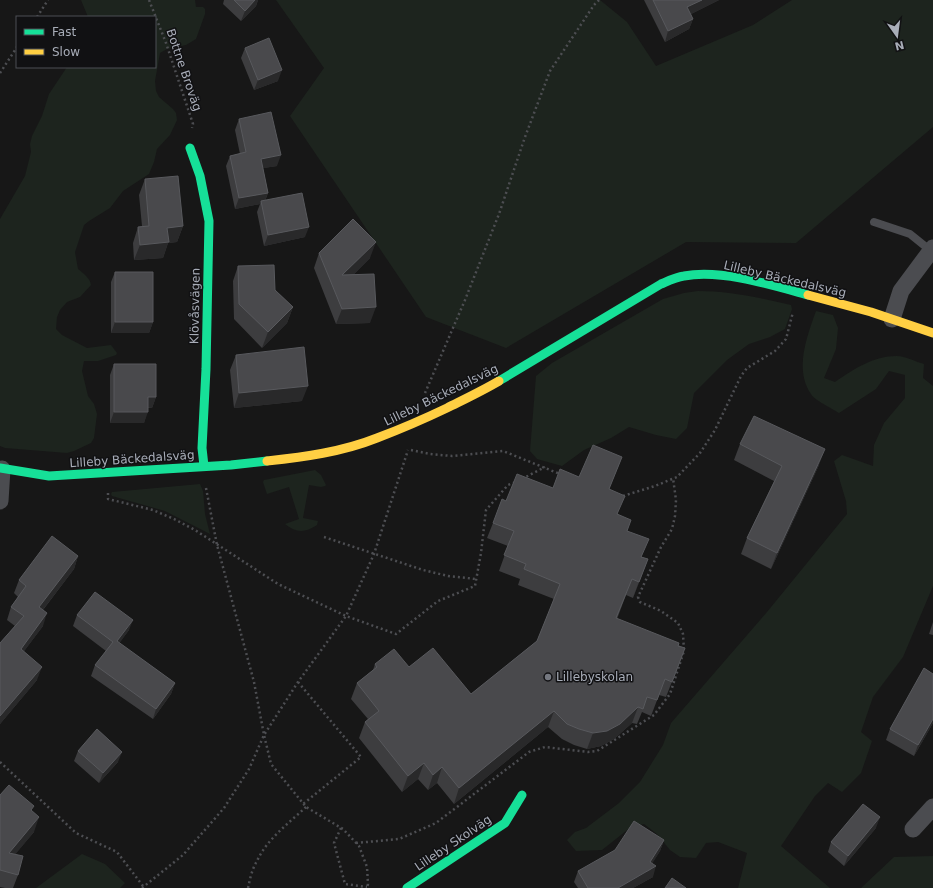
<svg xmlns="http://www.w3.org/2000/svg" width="933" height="888" viewBox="0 0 933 888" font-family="'DejaVu Sans',sans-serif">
<rect width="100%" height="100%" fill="#171717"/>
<path fill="#1d241e" d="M81,0H195L196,7H203L205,9V14L196,39L186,45L167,49L160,53L155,81L156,91L159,97L173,109L176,113L177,120L170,135L157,149L154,162L149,174L123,191L110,208L89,221L84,225L75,252L78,269C83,273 90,278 91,285L80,297L67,302L60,310L57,317L56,329L62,335L87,348L111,345L117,353L116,355L98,361H84L82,371L88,396L94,404L97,414L94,438L91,443L74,451L67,453L5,448L0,446V219L25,176L31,152L30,144L32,136L42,116L49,94L67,67H155V17H88Z
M276,0H600L627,22L656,66L753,25L792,0H933V127L796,243L686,242L506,348L426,317L290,116L324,68Z
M698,291C729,291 761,298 791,305L792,309L785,329L770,337L749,344L727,360L694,393L687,428L676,439L656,435L629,427L611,438L584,450L562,466L537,459L530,451L536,376L552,363L663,299L684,293Z
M816,311L833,315L838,328L836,349L824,378L835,382C854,369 873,356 897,356C905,356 916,362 924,364L923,378L933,386V586L903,657L873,697L861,732L872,741L861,773L842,792L828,783L815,796L781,846L830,888H738L747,853L718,842L706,843L696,858L680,857L670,850L657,834L644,824L631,827L602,850L576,851L567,840L575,832L586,828L619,803L640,782L663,745L671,723L767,612L847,514L846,501L834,461L842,455L873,466L874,445L884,423L905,398V375L889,371L876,389L839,413C833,409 814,400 811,394C794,370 807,336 816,311Z
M315,470L321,475L326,485L325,486L321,487L309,485L303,518L318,521L317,525C305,533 296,533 285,524L299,519L289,487L267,494L263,482L264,480Z
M200,484L203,491L205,514L210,534L165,511L112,496L111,494L112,492Z
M82,854L105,864L125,883L120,888H36Z
M933,856V888H861L894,857Z"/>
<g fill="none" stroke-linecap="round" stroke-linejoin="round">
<path stroke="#4d4e52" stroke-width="2.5" stroke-dasharray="2 3" stroke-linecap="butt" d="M149,0L166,43L193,124L192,128
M37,17L48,0
M0,73L17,47
M425,393L465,300L499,214L525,137L550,71L594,5L599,0
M411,450L430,454L452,456L503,451L560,474
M522,479L545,467
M206,488L217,545L254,682L264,735L271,764L306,807L343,829L359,846L367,867L368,884L367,888
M108,493V499L153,510L174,519L195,530L278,584L346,616L396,634L438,601L475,586L481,553L486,510L508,485L516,482
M623,496L655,486L677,477L700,453L715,430L741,376L747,368L775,351L786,339L793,312
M324,537L423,570L448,576L476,579
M298,682L361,757L303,804
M0,762L76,833L117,852L143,886
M341,828L334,843L345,884L367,887
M356,843L399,839L436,823L529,752L545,747L588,752L597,751L654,715L670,694L684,651L683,634L678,623L661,611L640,602L638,597L661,547L672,529L675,516L676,500L673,478
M142,888L183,855L224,808L249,769L264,735L298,682L346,616L374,554L408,450
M248,888C250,879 252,869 257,861C267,839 289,823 306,807"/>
<path stroke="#4b4c50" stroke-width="8" d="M874,222L910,234L931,251"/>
<path stroke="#4b4c50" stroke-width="17" d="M892,319L901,291L933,248
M0,501L2,469
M913,829L933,807"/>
<path stroke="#16e098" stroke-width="9" d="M190,148L200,176L209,221L206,369L202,448L204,466
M499,381L661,284C668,281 676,277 684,276C721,269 772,285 808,295
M0,468L49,476L231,465L267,461
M407,888L505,823L522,795"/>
<path stroke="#ffcf43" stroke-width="9" d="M808,295L871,312L933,333
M267,461C304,457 342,452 377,438C401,429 424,419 447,408C465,399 482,391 499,381"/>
</g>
<path fill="#3d3d3f" d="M224,0H258L256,6L241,21L223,4Z
M644,0H719L691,14L693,19L689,29L665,42Z
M245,48L278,81L254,90L241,58Z
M239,119L277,166L263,168L268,193L265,201L305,237L264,246L257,212L260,204L235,209L226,166L230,156L240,154L235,130Z
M145,179L183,226L177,242L168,243L163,258L134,260L133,243L138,227L142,226L139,195Z
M319,253L370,258L353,275L370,323L336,324L314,268Z
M238,266L275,290L293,307L287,323L262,348L234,319L233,281Z
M115,272L153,322L149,333H111V282Z
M236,355L302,401L234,408L230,370Z
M114,364L156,397L152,408H148L144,423H110V375Z
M740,444L819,465L771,569L741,554L747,538L774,481L734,460Z
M622,457L609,489L618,515L642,557L648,559L633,598L626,595L617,619L685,648L666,697L659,695L651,716L642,712L637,724L632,723L614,739L601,746L587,749L574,745L562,739L548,727L454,804L437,783L428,790L418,779L402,792L359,738L365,722L368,719L351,699L357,683L373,670L375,664L409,667L471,694L537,641L554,599L518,585L520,579L499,571L508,546L487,538L493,523L506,501L553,488L579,477Z
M78,556L74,569L43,610V626L24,651L37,680L0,724V643L15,626L7,620L11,607L18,597L14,593L19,580Z
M77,615L129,630L119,643L175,683L171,694L153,719L91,676L95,665L106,651L73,626Z
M933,622V635L929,634Z
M933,674V723L914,756L886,740L890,729Z
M78,751L118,762L99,783L74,761Z
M0,795L32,811L34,832L15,854L18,875L13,888H5L0,887Z
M876,828L844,866L828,852L831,842Z
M664,840L660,851L652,863L653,877L633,888H578L574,882L578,871Z"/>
<path fill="#29292a" d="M255,0H258L256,6L241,21L245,11Z
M702,0H719L683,18L687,7Z
M693,19L689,29L665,42L668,31Z
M282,70L278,81L254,90L258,80Z
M281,155L277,166L258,169L261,159Z
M268,193L264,203L261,201L260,204L235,209L239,198Z
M183,226L177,242L168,243L163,258L134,260L140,245L167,228Z
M309,227L305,237L264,246L268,235Z
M376,242L370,258L337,291L342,275Z
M293,307L287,323L262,348L268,332Z
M376,307L370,323L336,324L342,309Z
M115,322H153L149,333H111Z
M308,386L302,401L234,408L239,393Z
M148,397H156L152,408L144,407Z
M114,412H148L144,423H110Z
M825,449L819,465L771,569L777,553Z
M78,556L74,569L35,620L39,607Z
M648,559L642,575L633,598L639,582Z
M47,613L43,626L16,662L21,649Z
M133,620L129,630L113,652L117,641Z
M42,667L37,680L0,724V716Z
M175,683L171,694L153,719L156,709Z
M638,707L632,723L614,739L601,746L587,749L593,733Z
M554,711L548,727L454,804L459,788Z
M933,719V723L914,756L918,745Z
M122,752L118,762L99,783L103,773Z
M424,763L418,779L402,792L408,776Z
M442,767L437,783L428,790L433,775Z
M39,817L34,832L4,868L9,853Z
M880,817L876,828L844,866L848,856Z
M664,840L660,851L647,872L656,866L653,877L633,888H618L650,862Z"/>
<path fill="#49494c" stroke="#58595d" d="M234,0H255L245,11Z
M653,0H702L687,7L693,19L668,31Z
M269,38L282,70L258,80L245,48Z
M271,112L281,155L261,159L268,193L239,198L230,156L246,152L239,119Z
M178,176L183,226L167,228L169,242L140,245L138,227L149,226L145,179Z
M302,193L309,227L268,235L261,201Z
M353,219L376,242L342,275L374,274L376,307L342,309L319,253Z
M274,265L275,290L293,307L268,332L239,304L238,266Z
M115,272H153V322H115Z
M304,347L308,386L239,393L236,355Z
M114,364H156V397H148V412H114Z
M754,416L825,449L777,553L747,538L782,466L740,444Z
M593,445L622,457L609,489L625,496L617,514L631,520L627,531L649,539L641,557L648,559L639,582L632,579L616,618L679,643L678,646L685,648L672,682L665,679L657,700L647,697L643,709L638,707L620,724L607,731L593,733L579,729L567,724L554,711L459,788L442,767L433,775L424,763L408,776L365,722L379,711L357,683L377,667L375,664L394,649L409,667L433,648L471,694L537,641L560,584L524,569L526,564L504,555L514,531L493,523L502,499L506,501L517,474L553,488L560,469L579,477Z
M52,536L78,556L39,607L47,613L21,649L42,667L0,716V643L24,616L11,607L26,586L19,580Z
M95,592L133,620L117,641L175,683L156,709L95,665L113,642L77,615Z
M924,668L933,674V719L918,745L890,729Z
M97,729L122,752L103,773L78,751Z
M9,785L34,806L31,810L39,817L9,853L23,856L18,875L0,870V795Z
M863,804L880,817L848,856L831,842Z
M634,821L664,840L650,862L656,866L618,888H588L578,871L615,850Z
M672,878L686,888H665Z"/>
<circle fill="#757880" stroke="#111113" stroke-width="1.5" cx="548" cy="677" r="4"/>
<g text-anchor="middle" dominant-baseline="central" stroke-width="3" stroke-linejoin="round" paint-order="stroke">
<g font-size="12" fill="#a8adb8" stroke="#111113">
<text transform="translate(184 70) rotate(71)">Bottne Broväg</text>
<text transform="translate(785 279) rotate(13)">Lilleby Bäckedalsväg</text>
<text transform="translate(195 306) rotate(-89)">Klövåsvägen</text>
<text transform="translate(441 395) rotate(-26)">Lilleby Bäckedalsväg</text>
<text transform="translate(132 459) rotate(-4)">Lilleby Bäckedalsväg</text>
<text transform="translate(453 843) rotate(-34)">Lilleby Skolväg</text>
</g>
<g font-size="12" fill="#a8adb8" stroke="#111113" text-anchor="start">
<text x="556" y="677">Lillebyskolan</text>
</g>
</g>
<rect x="16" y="16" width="140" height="52" fill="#111113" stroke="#4d4f55"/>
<rect x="24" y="29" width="20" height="6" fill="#16e098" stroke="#4d4f55"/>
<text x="52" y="36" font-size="12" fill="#a8adb8">Fast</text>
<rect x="24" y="49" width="20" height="6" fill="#ffcf43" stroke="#4d4f55"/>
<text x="52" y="56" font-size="12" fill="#a8adb8">Slow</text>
<g transform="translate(897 36) rotate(166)" stroke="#111113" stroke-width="3" paint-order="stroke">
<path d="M0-3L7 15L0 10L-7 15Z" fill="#a8adb8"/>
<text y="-6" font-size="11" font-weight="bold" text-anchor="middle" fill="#a8adb8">N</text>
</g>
</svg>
